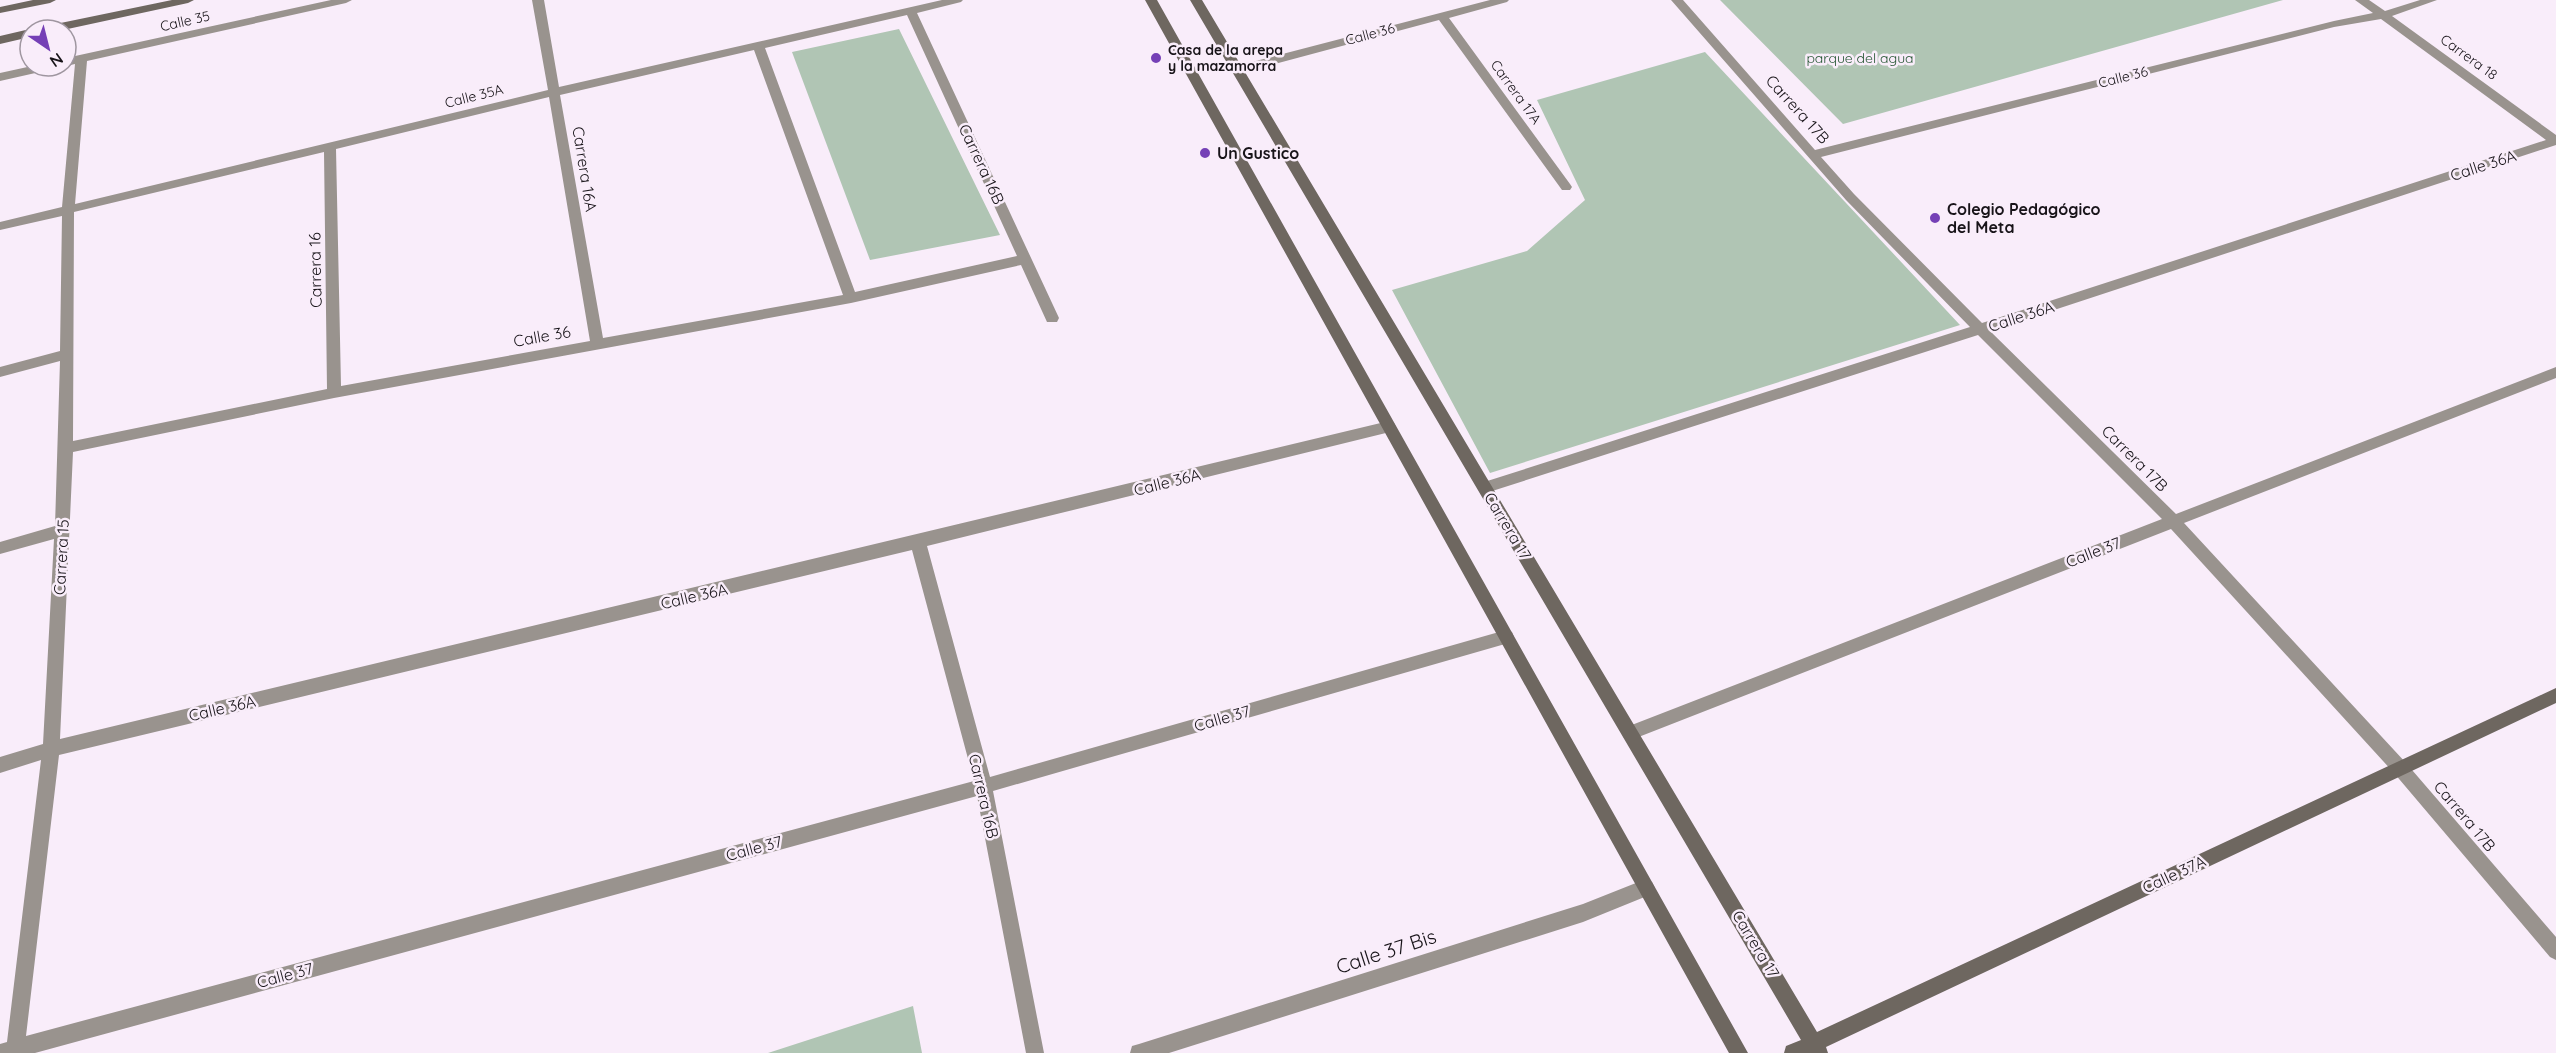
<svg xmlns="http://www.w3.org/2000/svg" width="2556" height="1053" viewBox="0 0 2556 1053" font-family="Quicksand,sans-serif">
<rect width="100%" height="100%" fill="#f9edfa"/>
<path fill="#b0c5b4" d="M1720,0H2283L1843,124Z
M899,29L1000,235L870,260L792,52Z
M1705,52L1960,325L1490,473L1392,290L1527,251L1585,200L1537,100Z
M913,1006L922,1053H768Z"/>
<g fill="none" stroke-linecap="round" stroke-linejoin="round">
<path fill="#99938e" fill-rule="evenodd" d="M331,0H352L346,3L87,61L75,204L548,90L532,0H544L559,87L942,0H963L961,2L917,13L1059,318L1057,322H1047L1021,265L851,303L334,398L73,452L60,739L1389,421L1394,423L1396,427L1394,431L927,546L990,777L1506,630L1512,632L1514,637L1512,642L993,791L1044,1053H1026L977,796L35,1053H0V1044L7,1042L41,760L0,773V757L43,744L54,539L0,554V542L55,526L60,361L0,377V367L60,351L62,216L0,230V222L62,207L75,64L66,66V58ZM907,15L1017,256L855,292L765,48ZM754,50L843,295L603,338L560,95ZM549,97L590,341L341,386L336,149ZM324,152L327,389L73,441L74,212ZM912,550L974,781L26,1036L59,755Z
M1490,0H1509L1507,2L1449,18L1570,184L1572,187L1570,190H1562L1439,20L1237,74L1231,70L1233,67Z
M1671,0H1683L1815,150L2334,21L2373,13L2355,0H2369L2385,11L2420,0H2437L2392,16L2556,135V145L1990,331L2176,514L2556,367V378L2184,523L2406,763L2556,937V960L2550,957L2394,773L2171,529L1636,738L1630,740L1624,738L1622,733L1624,728L2162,519L1978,335L1486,493L1481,491L1479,487L1481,483L1970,327L1846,200ZM2381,19L2546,140L1982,323L1854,194L1821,157L2334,27Z
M32,66H55L53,69L0,81V73Z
M1646,879L1652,882L1655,888L1652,894L1583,922L1169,1053H1130L1132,1046L1139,1044L1583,904Z"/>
<path fill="#6e6760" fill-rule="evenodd" d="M33,0H56L50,3L0,13V7Z
M172,0H194L188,3L63,30H40L46,26Z
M1145,0H1157L1748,1053H1729Z
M1190,0H1202L1817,1032L2556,688V703L1826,1047L1828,1053H1784L1786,1046L1801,1040Z
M30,29L32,30H30V37L0,44V36Z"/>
</g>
<g fill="#7540b6" stroke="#f9edfa" stroke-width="2">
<circle cx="1156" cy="58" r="6"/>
<circle cx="1205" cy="153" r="6"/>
<circle cx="1935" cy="218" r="6"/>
</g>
<g text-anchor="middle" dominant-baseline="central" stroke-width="5" stroke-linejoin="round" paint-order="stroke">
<g font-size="14" fill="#181419" stroke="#f9edfa">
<text transform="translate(185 21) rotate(-13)">Calle 35</text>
<text transform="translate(1370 34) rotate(-15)">Calle 36</text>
<text transform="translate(2469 57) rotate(36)">Carrera 18</text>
<text transform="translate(2123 77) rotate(-14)">Calle 36</text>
<text transform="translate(1516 92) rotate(54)">Carrera 17A</text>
<text transform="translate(474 96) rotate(-14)">Calle 35A</text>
</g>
<g font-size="14" font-weight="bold" fill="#181419" stroke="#f9edfa" text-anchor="start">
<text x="1168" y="50">Casa de la arepa<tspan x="1168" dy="16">y la mazamorra</tspan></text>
</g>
<g font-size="14" fill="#245532" stroke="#f9edfa">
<text x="1860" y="58">parque del agua</text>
</g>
<g font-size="16" fill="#181419" stroke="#f9edfa">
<text transform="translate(1798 109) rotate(48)">Carrera 17B</text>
<text transform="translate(982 164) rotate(65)">Carrera 16B</text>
<text transform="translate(2483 165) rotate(-18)">Calle 36A</text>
<text transform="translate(585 169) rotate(81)">Carrera 16A</text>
<text transform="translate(315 270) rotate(-91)">Carrera 16</text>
<text transform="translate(2021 316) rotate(-18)">Calle 36A</text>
<text transform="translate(542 336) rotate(-10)">Calle 36</text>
<text transform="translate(2135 458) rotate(45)">Carrera 17B</text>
<text transform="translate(1167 482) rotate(-14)">Calle 36A</text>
<text transform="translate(1508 526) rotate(59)">Carrera 17</text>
<text transform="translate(2093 552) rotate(-21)">Calle 37</text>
<text transform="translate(61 557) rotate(-87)">Carrera 15</text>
<text transform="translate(694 596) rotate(-13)">Calle 36A</text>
<text transform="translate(222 708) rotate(-13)">Calle 36A</text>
<text transform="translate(1222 718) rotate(-16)">Calle 37</text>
<text transform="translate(984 796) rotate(77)">Carrera 16B</text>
<text transform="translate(2465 816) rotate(50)">Carrera 17B</text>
<text transform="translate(754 848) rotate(-15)">Calle 37</text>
<text transform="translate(2174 874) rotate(-25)">Calle 37A</text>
<text transform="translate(1756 944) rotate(59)">Carrera 17</text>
<text transform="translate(285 975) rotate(-15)">Calle 37</text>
</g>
<g font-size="16" font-weight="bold" fill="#181419" stroke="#f9edfa" text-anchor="start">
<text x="1217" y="153">Un Gustico</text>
<text x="1947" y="209">Colegio Pedagógico<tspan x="1947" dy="18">del Meta</tspan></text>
</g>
<g font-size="20" fill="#181419" stroke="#f9edfa">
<text transform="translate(1386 951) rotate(-18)">Calle 37 Bis</text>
</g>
</g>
<g transform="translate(48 48) rotate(145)"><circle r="28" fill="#f9edfa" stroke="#9f96a0" stroke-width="1.5"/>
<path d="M0-4.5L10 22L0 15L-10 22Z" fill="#7540b6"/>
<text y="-9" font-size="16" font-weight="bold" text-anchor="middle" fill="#181419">N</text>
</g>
</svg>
